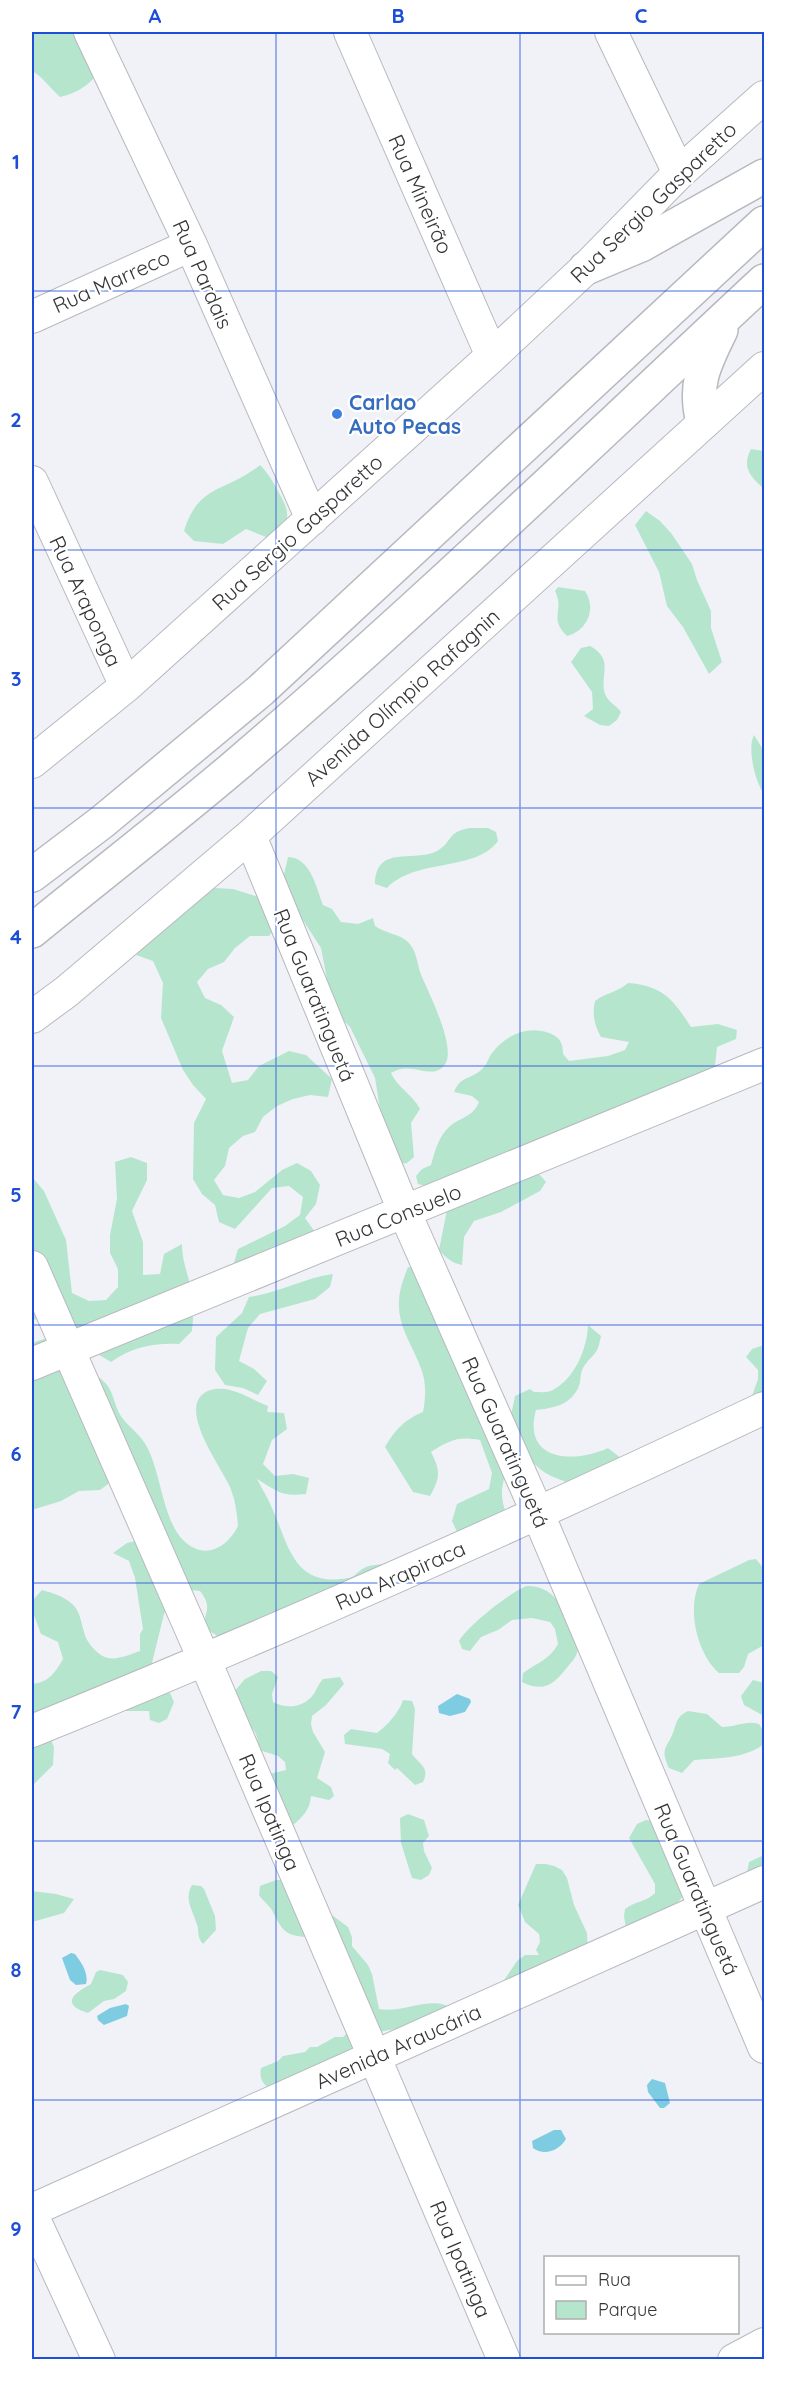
<svg xmlns="http://www.w3.org/2000/svg" width="796" height="2391" viewBox="0 0 796 2391" font-family="Quicksand,sans-serif">
<rect width="100%" height="100%" fill="#f0f2f8"/>
<path fill="#b5e6cd" d="M32,32H80L96,76C85,88 76,93 60,97C50,88 43,77 32,71Z
M751,449L764,451V489C751,477 741,468 751,449Z
M260,465C269,474 273,482 279,493C291,513 291,524 271,539L246,529L223,544L194,541L184,531C198,484 227,492 260,465Z
M646,511L660,521L671,533L692,564L697,580L711,611V628L722,662L709,674L683,627L667,606L659,572L635,525Z
M558,587L585,591C597,609 587,631 567,636C548,618 565,611 555,591Z
M590,646C615,660 599,674 605,694C608,702 617,706 621,712L617,720L609,726L600,725L584,716L593,709L592,692L571,662L581,648Z
M754,735L764,751V794C755,782 747,748 754,735Z
M470,828H488L496,832L498,841C476,872 415,858 387,888L375,884C376,844 413,863 437,851C453,842 446,832 470,828Z
M288,857C311,858 316,887 323,905L332,909L341,922L358,924L373,918L375,926C384,933 400,934 408,942C416,950 417,961 420,972C427,990 460,1052 443,1067C429,1080 411,1060 391,1073C397,1087 413,1095 420,1109L411,1123L414,1157L407,1163L399,1164L392,1140L381,1115L375,1078L350,1027L344,1021L330,995L321,948L299,914L282,883Z
M215,888L233,889L265,899L276,927L269,936H250L235,948L224,962L208,969L197,982L205,998L221,1005L234,1017L222,1051L232,1083L248,1080L259,1066L289,1051L306,1055L332,1079L328,1097L310,1095L293,1099L277,1106L263,1117L255,1132L243,1136L229,1148L225,1166L214,1180L223,1195L239,1198L255,1192L282,1170L297,1163L311,1171L320,1185L316,1204L305,1218L315,1232L233,1266L238,1249L285,1226L300,1215L303,1197L289,1186L272,1188L235,1229L219,1222L215,1205L202,1194L193,1179L194,1123L206,1099L193,1085L183,1070L161,1018L163,983L153,961L136,955L198,894Z
M628,983C663,986 673,999 691,1027L718,1024L737,1030L736,1039L717,1047L715,1066L710,1074L429,1187L418,1184L416,1176L422,1169L431,1165C435,1151 438,1137 450,1126C461,1117 473,1117 479,1102L472,1096L454,1092C461,1075 471,1080 482,1069C487,1065 488,1058 492,1053C505,1036 527,1025 549,1033C560,1037 563,1043 563,1054L569,1061L608,1056L625,1050L629,1042L601,1037C594,1025 592,1013 595,1001C605,993 618,992 628,983Z
M131,1157L147,1163V1180L132,1211L143,1242V1275L160,1274L164,1254L182,1244C182,1257 185,1265 188,1277C194,1295 194,1313 192,1331L179,1344C152,1343 133,1347 111,1362L38,1319L32,1320V1177L44,1191L66,1240L72,1293L89,1301L106,1300L118,1287V1269L110,1253V1235L117,1199L115,1162Z
M524,1171L540,1175L546,1182L540,1191L501,1212L474,1221L464,1237L462,1265C452,1263 446,1258 439,1250L448,1205Z
M408,1267L425,1269L452,1348L454,1365L464,1379L508,1465C502,1485 499,1494 506,1513L458,1534L452,1521L457,1504L489,1489L492,1473L480,1440C458,1436 450,1440 431,1452C441,1471 440,1478 430,1496L413,1492L385,1447C395,1430 404,1420 423,1412C425,1401 426,1391 424,1379C419,1355 400,1333 399,1308C398,1293 403,1280 408,1267Z
M333,1274L330,1287L315,1299L260,1314L248,1328L239,1361L254,1369L267,1381L258,1395L243,1388L225,1385L215,1370L216,1337L242,1313L249,1297C278,1293 304,1278 333,1274Z
M588,1325L601,1336C597,1358 593,1352 583,1368C580,1373 581,1381 579,1386C571,1405 554,1408 536,1410C522,1461 574,1464 608,1448L622,1459L574,1486C564,1480 553,1478 544,1472C534,1465 515,1445 511,1433C508,1423 513,1407 515,1396L530,1389L534,1392C540,1392 548,1393 553,1390C575,1378 587,1349 588,1325Z
M47,1338C58,1347 103,1378 108,1386C115,1397 115,1409 123,1419C131,1429 141,1435 147,1447C161,1473 163,1520 183,1540C204,1561 227,1548 238,1526C237,1512 235,1498 229,1485C221,1467 180,1412 203,1394C210,1388 221,1388 230,1390C243,1393 255,1401 268,1406L267,1412L284,1413L287,1429L272,1440L263,1464L275,1476L293,1474L309,1478L306,1494C281,1497 277,1491 257,1479C262,1489 268,1498 272,1508C289,1545 293,1588 348,1578C355,1577 358,1571 364,1568C369,1565 376,1565 382,1564L381,1581L360,1611L342,1609L228,1649L216,1635L203,1627C206,1609 212,1607 200,1591L191,1590L173,1597L164,1614L152,1663L160,1665L163,1688L170,1693L174,1702L167,1719L159,1723L150,1720L149,1711H118L51,1740L54,1747L53,1765L32,1786V1684C49,1682 55,1673 63,1659L58,1642L41,1634L32,1610V1601L42,1590C52,1593 63,1596 71,1603C80,1610 81,1622 84,1632C86,1642 98,1656 108,1658C118,1660 131,1654 140,1651V1634L143,1629L135,1578L129,1561L113,1553L127,1543L144,1539L115,1479L100,1490L79,1491L61,1501L32,1510V1343Z
M764,1345V1402H756L752,1396L758,1379V1370L746,1357L752,1349Z
M756,1559L764,1569V1645L748,1654L744,1667L739,1673H719C697,1654 687,1610 699,1584L749,1560Z
M526,1586C552,1585 563,1606 572,1626C575,1634 579,1641 578,1649C577,1655 574,1660 569,1665C556,1682 545,1694 522,1682L523,1673C537,1663 550,1659 558,1644L555,1629L550,1622L532,1618L512,1620L498,1630L481,1637L470,1651L462,1649L459,1641C469,1625 508,1594 526,1586Z
M261,1671H271L278,1677L272,1694L273,1702C286,1709 303,1708 313,1695C317,1690 318,1684 323,1679L340,1677L344,1684L326,1705L312,1716L311,1724L313,1732L325,1752L317,1778L331,1787L334,1796L329,1800L311,1796C310,1809 303,1817 293,1825L283,1823L261,1776L286,1770L285,1762L278,1756L259,1750C257,1734 256,1727 240,1721L233,1693L245,1679Z
M753,1680L764,1683V1716L744,1705L741,1696Z
M403,1700L412,1701L415,1709L412,1754C420,1765 430,1767 423,1782L415,1785L397,1768L395,1770L388,1763L390,1754L382,1749L345,1744L344,1735L351,1729L377,1733C387,1726 400,1711 403,1700Z
M688,1711L707,1714L722,1727C736,1727 747,1720 759,1724L764,1732V1744C744,1759 718,1758 694,1760L682,1773L669,1768C659,1747 668,1748 674,1730C677,1720 678,1716 688,1711Z
M408,1814L424,1820L429,1836L423,1843L424,1851L432,1868L429,1875L421,1880L412,1878L401,1843L400,1818Z
M646,1820L654,1821L683,1896L671,1911L626,1927L624,1917L625,1909C635,1901 646,1902 655,1893V1884L629,1838L637,1824Z
M764,1855V1877L754,1879L747,1872L749,1862Z
M536,1864H546L554,1866L562,1870L567,1878L574,1905L587,1933L588,1954L502,1983L517,1961L525,1955H539L536,1950L540,1942L539,1934L525,1922L518,1905Z
M276,1880H285L348,1927L352,1937V1946L368,1965L372,1974L379,2009C404,2014 433,1993 454,2010L414,2031L396,2029L378,2032L365,2044L272,2090C263,2084 259,2080 261,2068L278,2061L283,2056L305,2052L310,2047H317L335,2037H343L349,2031L314,1938C286,1935 284,1935 272,1910C269,1905 263,1901 259,1895L260,1886Z
M192,1885L201,1886L204,1889L215,1916L216,1930L203,1944C196,1937 200,1930 196,1922C192,1909 184,1899 192,1885Z
M32,1891L56,1894L74,1899L64,1913L32,1922Z
M100,1970L123,1975L128,1982L126,1991L114,1999L104,2001L88,2013C60,2004 73,1994 91,1984L96,1972Z"/>
<path fill="#7ecce1" d="M457,1694L470,1699L471,1702L465,1712L450,1716L439,1713L438,1706Z
M71,1953L75,1954C81,1962 89,1973 86,1984L76,1985L70,1980L62,1958Z
M126,2004L129,2006L127,2016L104,2025L98,2020L97,2016L110,2008Z
M652,2079L665,2083L670,2103L664,2108H660L648,2092L647,2085Z
M554,2130H561L566,2139C559,2151 544,2156 533,2148L532,2141Z"/>
<g fill="none" stroke-linecap="round" stroke-linejoin="round">
<g stroke="#b7b9bf" stroke-width="34">
<path id="minor" d="M90,32L191,245L312,519
M350,32L492,356
M611,32L679,173
M32,317L191,245
M32,482L126,686
M32,762L126,686L492,356L586,268L679,173L764,97
M250,836L405,1213L538,1514L764,2047
M32,1017L66,992L250,836L764,368
M32,1267L205,1661L504,2360
M32,1364L764,1064
M32,1731C279,1631 523,1522 764,1408
M32,2210L764,1882
M32,2215L99,2360
M734,2360L764,2344"/>
</g>
<g stroke="#b7b9bf" stroke-width="36">
<path id="highway" d="M586,268L641,245L764,176
M703,422C693,384 705,363 721,330
M32,875L102,822L261,690L764,223
M32,931C99,876 168,823 234,767C417,611 589,444 764,281"/>
</g>
<use href="#minor" stroke="#fff" stroke-width="32"/>
<use href="#highway" stroke="#fff" stroke-width="33"/>
</g>
<path fill="none" stroke="#1d4ed8" stroke-width="1.5" stroke-opacity="0.55" d="M276,32V2360M520,32V2360M32,291H764M32,550H764M32,808H764M32,1066H764M32,1325H764M32,1583H764M32,1841H764M32,2100H764"/>
<circle fill="#3f7fe0" stroke="#fff" stroke-width="2" cx="337" cy="414" r="6"/>
<g text-anchor="middle" dominant-baseline="central" stroke-width="4.5" stroke-linejoin="round" paint-order="stroke">
<g font-size="21" fill="#343537" stroke="#fff">
<text transform="translate(421 194) rotate(66)">Rua Mineirão</text>
<text transform="translate(653 202) rotate(-44)">Rua Sergio Gasparetto</text>
<text transform="translate(203 274) rotate(66)">Rua Pardais</text>
<text transform="translate(111 281) rotate(-24)">Rua Marreco</text>
<text transform="translate(297 532) rotate(-42)">Rua Sergio Gasparetto</text>
<text transform="translate(86 601) rotate(65)">Rua Araponga</text>
<text transform="translate(402 697) rotate(-42)">Avenida Olímpio Rafagnin</text>
<text transform="translate(315 995) rotate(68)">Rua Guaratinguetá</text>
<text transform="translate(398 1215) rotate(-22)">Rua Consuelo</text>
<text transform="translate(506 1442) rotate(66)">Rua Guaratinguetá</text>
<text transform="translate(400 1575) rotate(-24)">Rua Arapiraca</text>
<text transform="translate(270 1812) rotate(67)">Rua Ipatinga</text>
<text transform="translate(697 1889) rotate(67)">Rua Guaratinguetá</text>
<text transform="translate(398 2046) rotate(-24)">Avenida Araucária</text>
<text transform="translate(461 2259) rotate(67)">Rua Ipatinga</text>
</g>
<g font-size="21" font-weight="bold" fill="#366cbe" stroke="#fff" text-anchor="start">
<text x="349" y="402">Carlao<tspan x="349" dy="24">Auto Pecas</tspan></text>
</g>
</g>
<rect width="796" height="2391" fill="none" stroke="#ffffff" stroke-width="66"/>
<rect x="544" y="2256" width="195" height="78" fill="#ffffff" stroke="#aeaeaf" stroke-width="1.5"/>
<rect x="556" y="2276" width="30" height="9" fill="#ffffff" stroke="#aeaeaf" stroke-width="1.5"/>
<text x="598" y="2286" font-size="18" fill="#343537">Rua</text>
<rect x="556" y="2301" width="30" height="18" fill="#b5e6cd" stroke="#aeaeaf" stroke-width="1.5"/>
<text x="598" y="2316" font-size="18" fill="#343537">Parque</text>
<rect x="33" y="33" width="730" height="2325" fill="none" stroke="#1d4ed8" stroke-width="2"/>
<g font-size="20" text-anchor="middle" font-weight="bold" fill="#1d4ed8">
<text x="155" y="23">A</text>
<text x="398" y="23">B</text>
<text x="641" y="23">C</text>
<text x="16" y="169">1</text>
<text x="16" y="427">2</text>
<text x="16" y="686">3</text>
<text x="16" y="944">4</text>
<text x="16" y="1202">5</text>
<text x="16" y="1461">6</text>
<text x="16" y="1719">7</text>
<text x="16" y="1977">8</text>
<text x="16" y="2236">9</text>
</g>
</svg>
